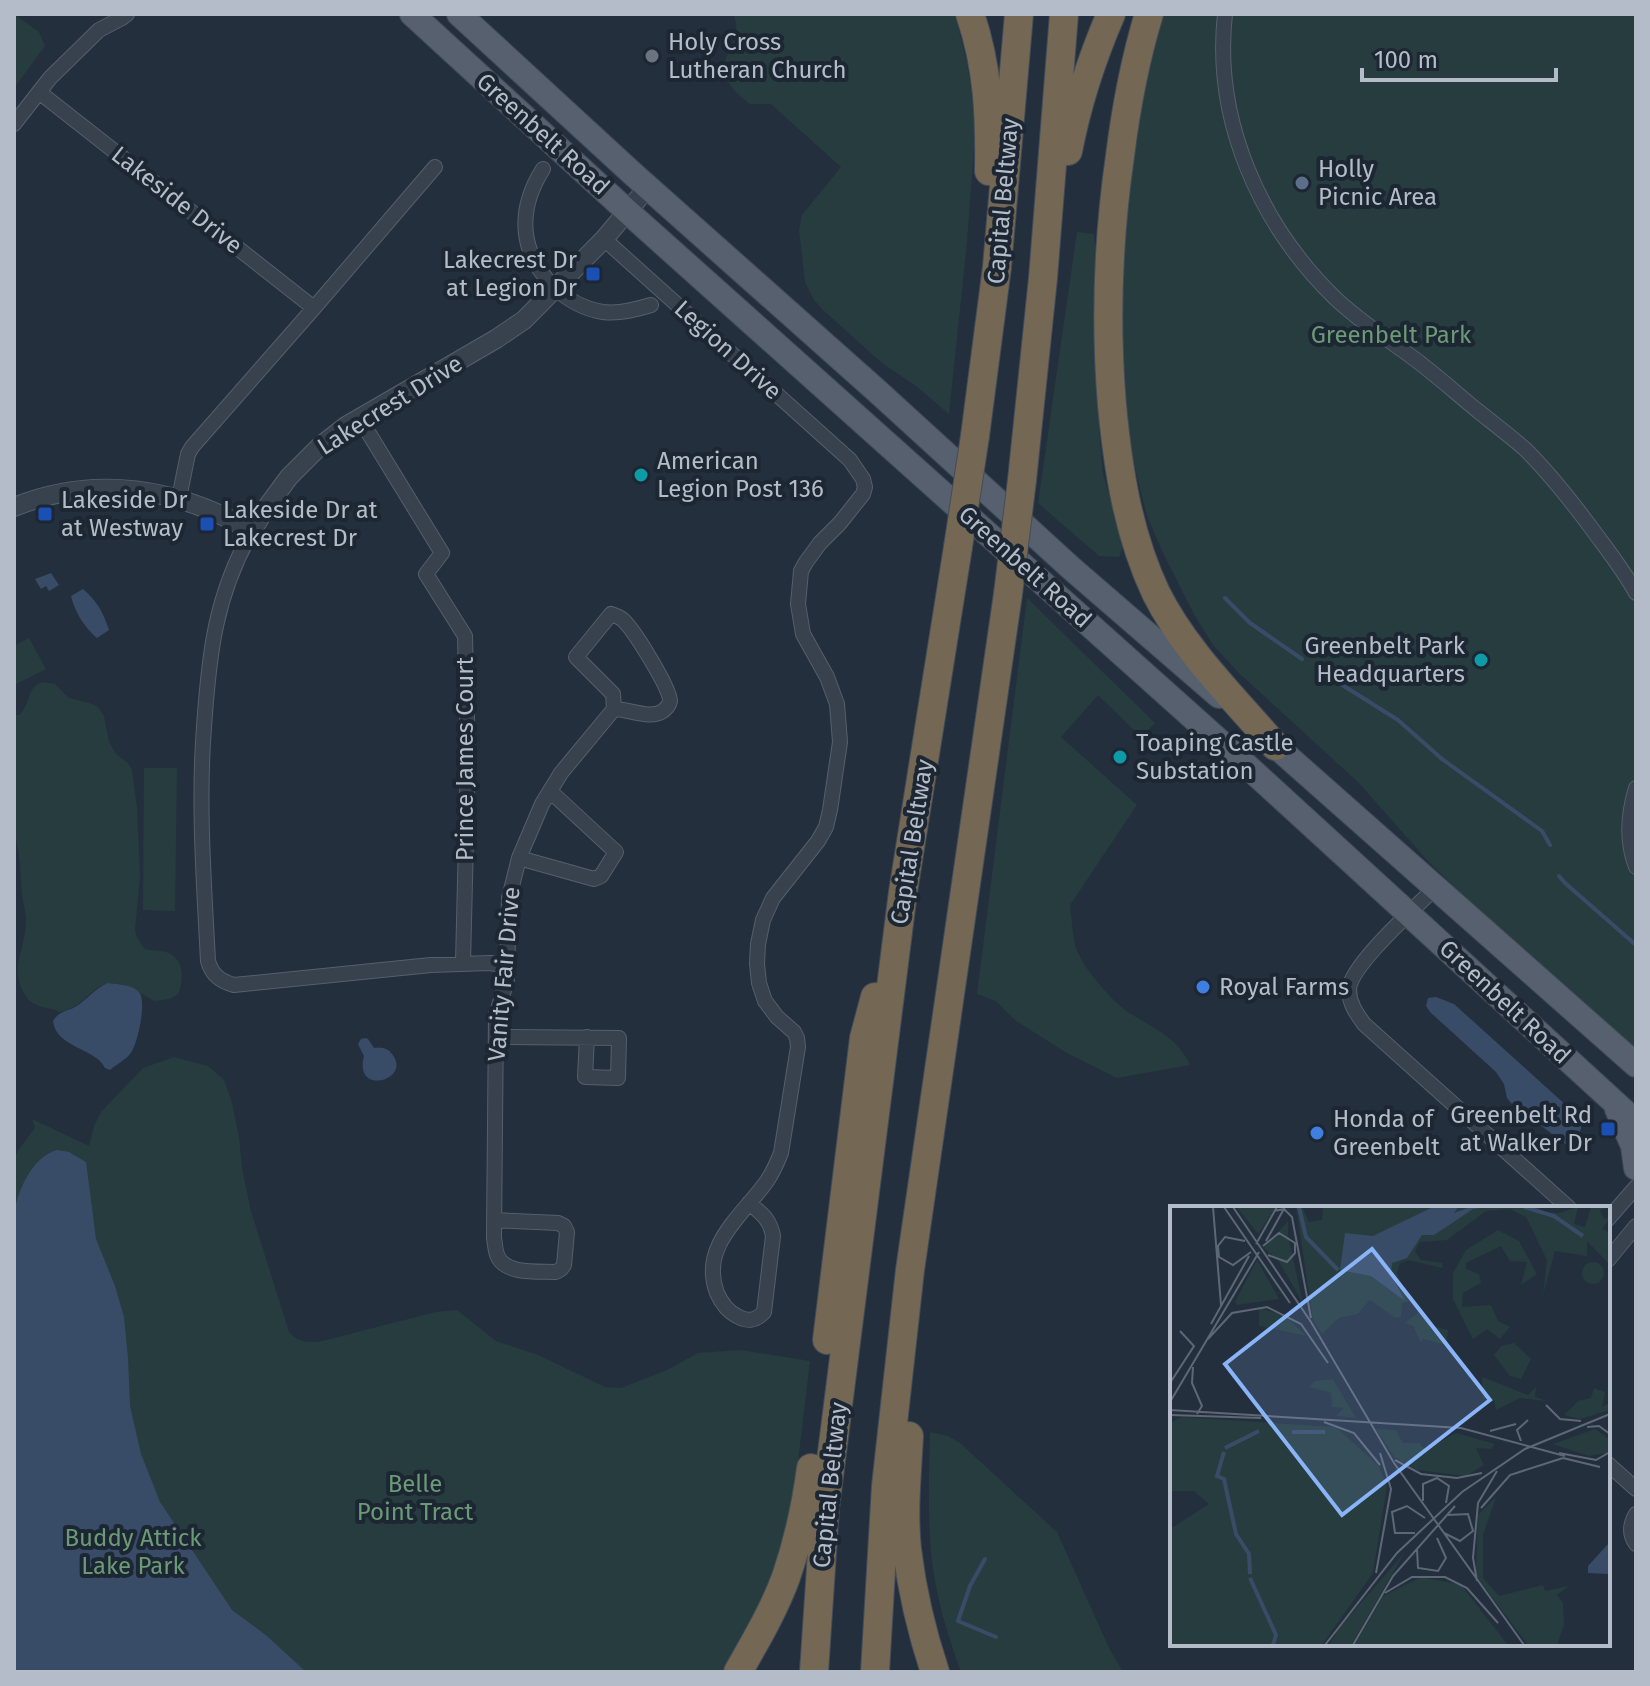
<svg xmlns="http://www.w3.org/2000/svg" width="1650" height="1686" viewBox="0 0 1650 1686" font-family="'Fira Sans',sans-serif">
<rect width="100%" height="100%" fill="#242f3e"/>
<path fill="#263c3f" d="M14,14L39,32L45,46L14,88Z
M733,14H955L967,63L976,121L967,242L949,414L916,386L882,363L822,309L814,300L805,282L799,230L802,215L841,167L771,104H749C742,97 732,90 727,80C713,57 747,44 733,14Z
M1161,14H1636V1050L1487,919L1427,860L1359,783L1239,673L1213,645L1195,616L1164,555L1147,516L1132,456L1120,363L1119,293L1132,138Z
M1077,232L1094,234L1099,296V429L1103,474L1124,544L1119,557L1099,556L1038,503Z
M1027,598L1155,723L1141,737L1098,695L1061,737L1137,805L1070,905C1072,919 1072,934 1076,948C1082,967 1113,1003 1131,1014C1154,1028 1179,1039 1190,1065L1117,1078L1065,1052L1015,1020L996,1001L977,994Z
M29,638L46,669L14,685V646Z
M42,682L55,684L69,698L90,703L98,707L104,716L109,742L116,754L128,763L132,770L137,808L140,876L135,930L137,938L145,949C152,951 159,950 166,952C185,958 184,980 178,994L170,999L154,1001C139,991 116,976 99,987C84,997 79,1008 60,1012C49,1007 35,1008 27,998C7,969 26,950 26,920C26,912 23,903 22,895C20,874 21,853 14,833V715H19C33,702 24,690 42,682Z
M144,768H177L175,911L143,910Z
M174,1057L208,1066L224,1080L231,1099L239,1137L242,1168L251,1211L289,1332C298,1342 305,1342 318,1342L436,1312L457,1310L496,1341L538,1355L605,1387L621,1388L665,1371L698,1353L741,1350L810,1361L792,1512L774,1576L726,1672H14V1159L19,1149L35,1128L32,1119L89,1146L94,1126L101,1112L143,1068Z
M930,1432L948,1436L960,1443L1057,1532L1109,1648L1123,1672H961C949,1639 938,1604 933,1569C927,1524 929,1477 930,1432Z"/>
<path fill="#394c67" d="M51,573L59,585L49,591L46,586L41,589L35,579Z
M83,589C97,601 103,612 109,630L97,638C84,627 75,612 71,596Z
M108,983C117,984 133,985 139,992C147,1000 138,1045 130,1054C125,1060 117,1064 110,1070L105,1068C96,1048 56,1048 53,1021C59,1011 66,1012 75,1007C87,1000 95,988 108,983Z
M1436,997L1454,1004L1578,1116C1586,1126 1578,1140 1568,1146L1511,1103L1507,1098L1504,1084L1496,1072L1430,1012L1426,1006L1428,998Z
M365,1038L368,1039L374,1048C382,1047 388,1048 392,1054C413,1080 353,1097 364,1056L358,1044L361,1039Z
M57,1150L69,1152L86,1162L96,1239L115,1286L124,1317L128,1358L130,1406L141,1454L160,1502L232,1610L267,1636L306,1672H14V1212C19,1189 32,1157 57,1150Z"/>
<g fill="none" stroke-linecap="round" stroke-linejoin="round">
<path stroke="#394c67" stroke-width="4" d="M1225,598L1250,623L1302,659
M1320,671L1398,720L1442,759L1542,831L1550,845
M1559,876L1565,883L1636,945
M985,1559L970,1586L958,1621L996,1637"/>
<g stroke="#565f6c" stroke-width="16">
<path id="minor" d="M1225,14C1213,120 1260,225 1335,298C1359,321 1386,338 1412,357C1435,374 1456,393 1478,411C1493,423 1510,436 1525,449C1551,475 1573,503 1595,533C1609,552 1624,571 1636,593
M39,92L314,308
M14,124L50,78L99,30L122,18L127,14
M543,169C517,210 519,252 554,287C568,300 583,309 603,312C619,314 635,310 651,305
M604,239L850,460L863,479L865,487L863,494L840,523L820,543L806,562L801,571L798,604L803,634L827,677L837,704L840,742L830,810L826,827L818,841L773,898L763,920L758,944L757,964L759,983L765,1001L777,1017L794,1032L797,1038L798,1047L781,1153C777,1163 773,1172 767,1181C743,1215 699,1246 717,1293C721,1302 727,1311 737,1316C747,1322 756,1321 764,1312L773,1236C770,1219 762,1214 749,1203
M360,419L442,553L426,574L465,636L468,758L463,963
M179,498L188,454L192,447L314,308L435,167
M252,531C215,596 209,654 204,727C198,804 204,883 208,961C212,975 220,981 234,985L431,965L490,963L508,966
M1636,788C1628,814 1626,841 1636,867
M519,858L594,879L601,876L616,852L550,791
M1435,888C1416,907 1351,965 1349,989C1349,1003 1356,1013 1364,1024L1569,1208
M496,1037L619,1038L618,1078L585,1077L587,1037
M1608,1219L1636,1187
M494,1220L558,1223L564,1226L567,1232L564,1265L561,1269L556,1272C539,1271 507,1275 498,1257C495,1251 495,1244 494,1237L496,1015L507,981L509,898L519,858L542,804L561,773L614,709C629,709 650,720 663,711C667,708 669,706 670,701C670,688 633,628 622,619C618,616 616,616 611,614L576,657L613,694L614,709
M1608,1260L1636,1226
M1608,1464L1636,1489
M1636,1514C1630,1524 1629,1534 1636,1544"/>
</g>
<g stroke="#565f6c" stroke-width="20">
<path id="tertiary" d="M14,507C96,474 177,488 252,531L264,511L289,477L319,447L346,426L496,339L524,320L604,239L648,187"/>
</g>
<g stroke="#414a57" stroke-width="26">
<path id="primary" d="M412,14L628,212L1236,756L1636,1122
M459,14L633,174L877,391L1071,568L1219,696
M1262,734L1636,1065
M1617,1109L1633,1146L1636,1168"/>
</g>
<g stroke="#434c59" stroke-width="30">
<path id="motorway" d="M970,14C988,67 990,116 989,171
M1149,14C1135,60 1126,108 1120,156C1108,239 1105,322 1112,405C1118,469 1128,534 1156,593C1185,651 1233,697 1275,746
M1068,151C1077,104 1092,58 1111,14
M975,436L997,267L1019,14
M1022,480L1043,278L1064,14
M827,1340L864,1038L875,997
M909,1436C907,1474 903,1512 907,1549C912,1591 922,1633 935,1672
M738,1672C755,1642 774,1610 786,1577C798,1542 806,1505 811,1468
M814,1672L825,1508L903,892L958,547
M875,1672L886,1486L910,1270L1008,594"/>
</g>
<use href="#minor" stroke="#38414e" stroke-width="14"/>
<use href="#tertiary" stroke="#38414e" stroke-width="18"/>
<use href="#primary" stroke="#56606e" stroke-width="24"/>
<use href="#motorway" stroke="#746855" stroke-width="28"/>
<g stroke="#434c59" stroke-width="30" stroke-linecap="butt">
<path id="motorway-bridge" d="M958,547L975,436
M1008,594L1022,480"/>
</g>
<use href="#motorway-bridge" stroke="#746855" stroke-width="28"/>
</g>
<circle fill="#6b7280" stroke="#1d2633" stroke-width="3" cx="652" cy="56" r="8"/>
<circle fill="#5c6f8a" stroke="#1d2633" stroke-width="3" cx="1302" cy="183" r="8"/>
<g fill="#1a4fb4" stroke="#1d2633" stroke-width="3">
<rect x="585" y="266" width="16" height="16" rx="4"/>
<rect x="37" y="506" width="16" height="16" rx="4"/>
<rect x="199" y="516" width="16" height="16" rx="4"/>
<rect x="1600" y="1121" width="16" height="16" rx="4"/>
</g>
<g fill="#0f9aa8" stroke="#1d2633" stroke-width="3">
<circle cx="641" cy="475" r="8"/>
<circle cx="1481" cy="660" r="8"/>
<circle cx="1120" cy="757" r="8"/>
</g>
<g fill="#3f7fe0" stroke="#1d2633" stroke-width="3">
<circle cx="1203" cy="987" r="8"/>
<circle cx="1317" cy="1133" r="8"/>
</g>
<g text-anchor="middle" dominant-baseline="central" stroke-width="8" stroke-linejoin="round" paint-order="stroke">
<g font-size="24" fill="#b4bcc9" stroke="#1d2633" text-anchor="start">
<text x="668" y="42">Holy Cross<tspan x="668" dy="28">Lutheran Church</tspan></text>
<text x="1318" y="169">Holly<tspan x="1318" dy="28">Picnic Area</tspan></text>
<text x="577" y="260" text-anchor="end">Lakecrest Dr<tspan x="577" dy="28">at Legion Dr</tspan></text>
<text x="657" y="461">American<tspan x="657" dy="28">Legion Post 136</tspan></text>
<text x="61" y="500">Lakeside Dr<tspan x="61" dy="28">at Westway</tspan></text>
<text x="223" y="510">Lakeside Dr at<tspan x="223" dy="28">Lakecrest Dr</tspan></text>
<text x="1465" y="646" text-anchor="end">Greenbelt Park<tspan x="1465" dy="28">Headquarters</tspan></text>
<text x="1136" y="743">Toaping Castle<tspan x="1136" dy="28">Substation</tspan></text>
<text x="1219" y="987">Royal Farms</text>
<text x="1592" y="1115" text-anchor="end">Greenbelt Rd<tspan x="1592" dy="28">at Walker Dr</tspan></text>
<text x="1333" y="1119">Honda of<tspan x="1333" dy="28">Greenbelt</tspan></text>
</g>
<g font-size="24" fill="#b4bcc9" stroke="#1d2633">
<text transform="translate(543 134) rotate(42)">Greenbelt Road</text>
<text transform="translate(177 200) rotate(38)">Lakeside Drive</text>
<text transform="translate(1003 201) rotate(-85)">Capital Beltway</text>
<text transform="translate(728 350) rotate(42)">Legion Drive</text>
<text transform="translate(390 405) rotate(-32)">Lakecrest Drive</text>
<text transform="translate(1025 567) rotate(42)">Greenbelt Road</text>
<text transform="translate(465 759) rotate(-90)">Prince James Court</text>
<text transform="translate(912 842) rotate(-81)">Capital Beltway</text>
<text transform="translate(504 974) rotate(-85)">Vanity Fair Drive</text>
<text transform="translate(1505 1002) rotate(43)">Greenbelt Road</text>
<text transform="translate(830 1485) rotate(-84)">Capital Beltway</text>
</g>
<g font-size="24" fill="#6b9a76" stroke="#1d2633">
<text x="1391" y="335">Greenbelt Park</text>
<text x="415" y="1484">Belle<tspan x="415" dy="28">Point Tract</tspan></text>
<text x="133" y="1538">Buddy Attick<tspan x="133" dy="28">Lake Park</tspan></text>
</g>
</g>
<g transform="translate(1170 1206)">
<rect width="440" height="440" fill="#242f3e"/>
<path d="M67,1H106L88,28ZM126,1H132L139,16L152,14L153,2L160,1H368L370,6L389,7L408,1L404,18L415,21L421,1H440L430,4L434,13L440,12L432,23L440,27V59L417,35V50L385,45L373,89L377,54L356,11L340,3L316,5L277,34L250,36L245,45L251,54L273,57L272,62L239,54L230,57L227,67L239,96L232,97L231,111L225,112L200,94L188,108L169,112L152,128L143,114ZM118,15V30L133,97L109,56L94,42ZM328,24L349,35L367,68L351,79L357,56L340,55L331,40L296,57V63L309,68L311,77L293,87L292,101L321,99L328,115L340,121L330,133L317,123L303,133L283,93V67L296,44ZM87,54L109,93L67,99L65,96ZM412 67a11 11 0 1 1 22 0a11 11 0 1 1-22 0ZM89,102L114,109L137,130L89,120ZM248,106L262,120L278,124L276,139L253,133L251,137L243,120L235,117ZM344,137L361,153L351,173L340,170L324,149L331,140ZM312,171L358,189L366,181L365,191L377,195L350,192L326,204L324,194L313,193ZM163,173L186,212L166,210L174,202L162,201L161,187L139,181L145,175ZM424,182L435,186L432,201L440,197V204L410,213L394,209L408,195L421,192ZM12,211L166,221L209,260L217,280L203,367L152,439H0V323L39,298L24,285H0V217ZM206,223L226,224L233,237H250L255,244L286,227L325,238L321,243L306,242L314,259L296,270L247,264L224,251ZM425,223L439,233L438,247L419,250L383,238ZM326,291L313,329V372L329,390L373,379L375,385L399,380L387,389L393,397L394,419L387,439H358L306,370L308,309ZM235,346L181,439H159L169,422ZM252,371L291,379L338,439H185L213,390Z" fill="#263c3f"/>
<path d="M288,1L284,7L300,1H319L303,3L264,29H252L237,52L222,57L221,68L235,95L201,70L170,64L175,27L203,30L261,2ZM439,337L440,368L418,367V360Z" fill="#394c67"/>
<path fill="none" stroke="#394c67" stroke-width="4" d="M129,1L136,31L168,64M354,1L384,10L413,30M122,226H155M55,242L89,225M54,246L47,270L54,273L66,328L79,348L80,368M80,372L106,429L103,439"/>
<path fill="none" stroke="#5e6776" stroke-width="2" d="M43,1L51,99M54,1L120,97M63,1L141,116L224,257L354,439M104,5L114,3L122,11L141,112M75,35L55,31L48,40L49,51L63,59L81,46M96,35L115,1M86,38L107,1M93,40L109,27L125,37V47L117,56L98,49M41,118L79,50M38,133L62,107L97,101L131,118L158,157M23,161L22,177L32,200L27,208M0,177L24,140L10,125M0,196L89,46M376,199L390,213L411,215M0,204L291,222L395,250M0,209L91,212M154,216L184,227L210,259M417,221L429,220L440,228M320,225L346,218M351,235L347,224L358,214M389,247L426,254L440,246M393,252L430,261M225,254L251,268L287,272L312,267M253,295V278L267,272L279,280L276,297M311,302L340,269L393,252M245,327H225L222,306L237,300L255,312M274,327L290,335L303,325L298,308L278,309M247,343L248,362L268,365L276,352L267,332M206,367L221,283L210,247M307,375L303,352L308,297L327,265M215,387L242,371H275L297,382L328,417M155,439L227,347L292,286L355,243L440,208M183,439L223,370L285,300"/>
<path fill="#8ab4f8" fill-opacity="0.15" stroke="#8ab4f8" stroke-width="4" d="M202,43L320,194L172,309L55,158Z"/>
<rect width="440" height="440" fill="none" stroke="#b4bcc9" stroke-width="4"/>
</g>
<rect width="1650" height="1686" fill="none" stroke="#b4bcc9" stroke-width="32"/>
<path d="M1362 68v12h194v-12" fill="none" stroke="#b4bcc9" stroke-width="4"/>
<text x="1374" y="68" font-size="24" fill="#b4bcc9" stroke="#1d2633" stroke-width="6" paint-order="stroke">100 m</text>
</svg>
